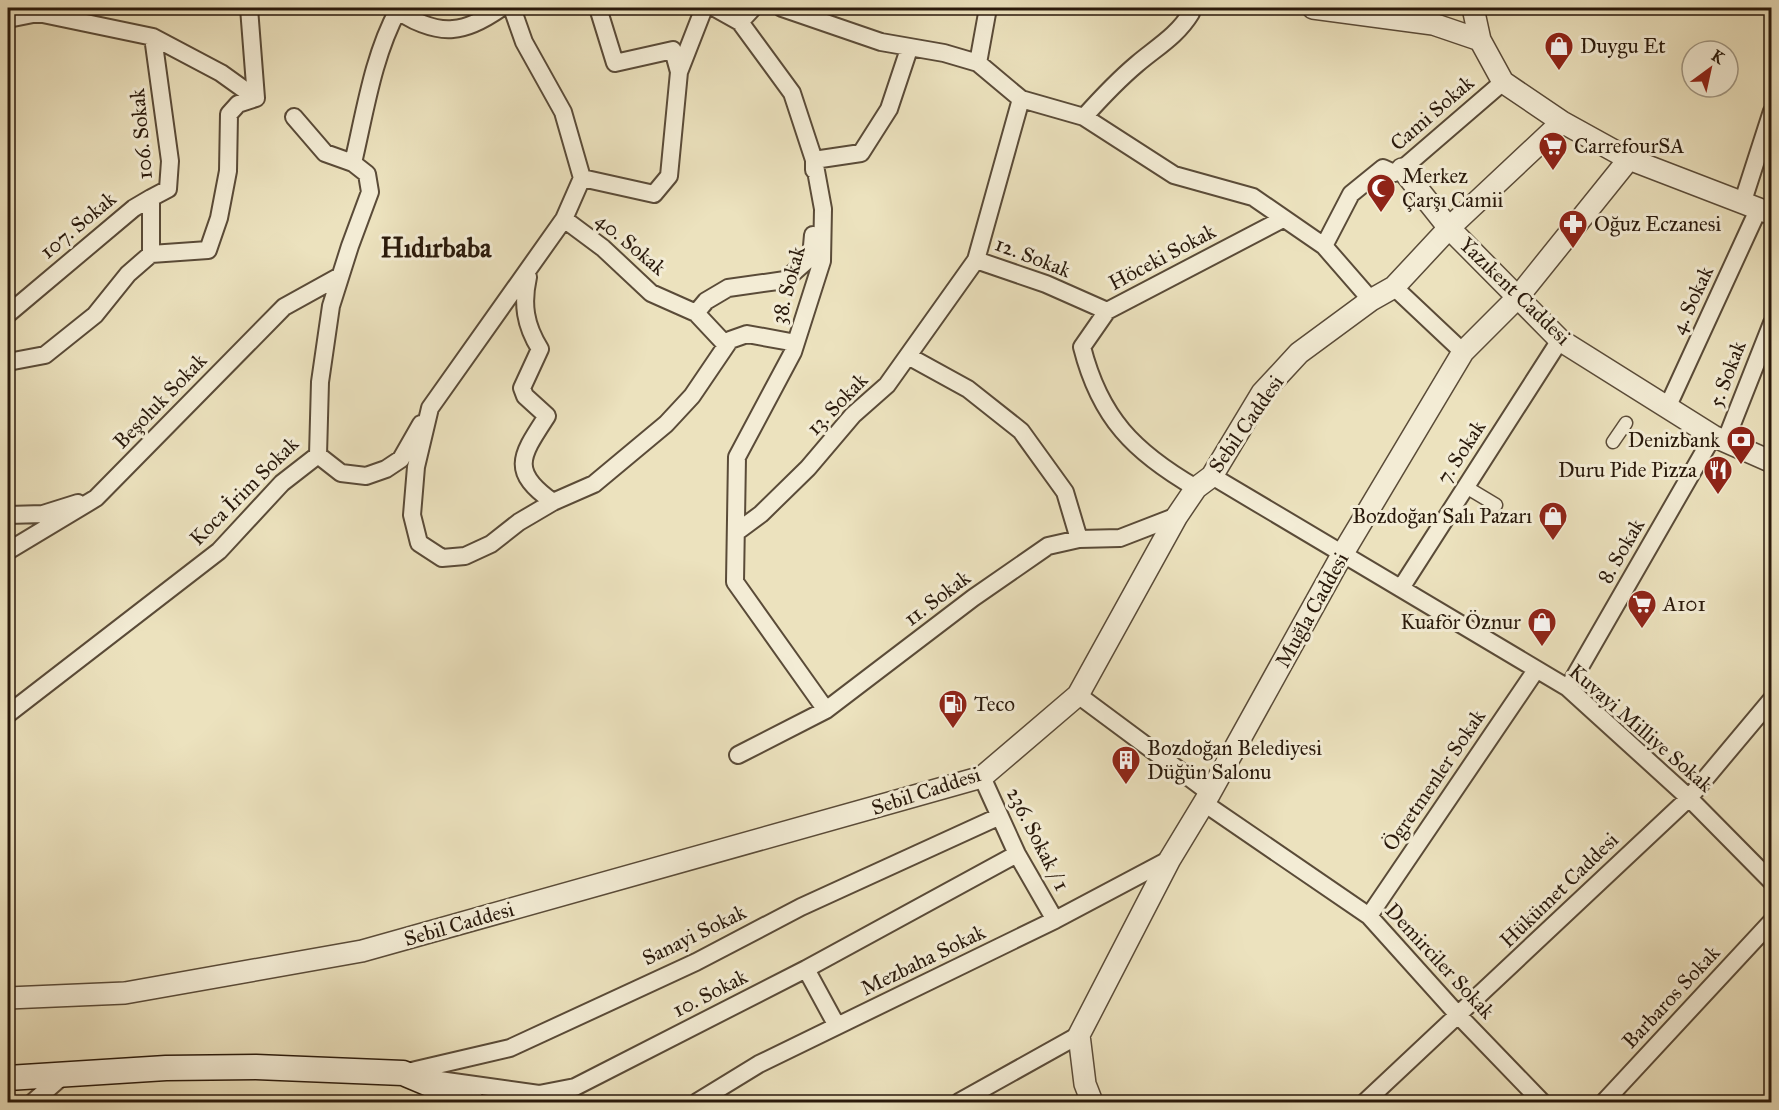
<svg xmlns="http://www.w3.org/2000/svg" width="1779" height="1110" viewBox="0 0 1779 1110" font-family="'IM FELL Great Primer',serif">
<rect width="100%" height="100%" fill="#ece2be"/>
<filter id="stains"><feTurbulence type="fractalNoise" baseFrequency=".00333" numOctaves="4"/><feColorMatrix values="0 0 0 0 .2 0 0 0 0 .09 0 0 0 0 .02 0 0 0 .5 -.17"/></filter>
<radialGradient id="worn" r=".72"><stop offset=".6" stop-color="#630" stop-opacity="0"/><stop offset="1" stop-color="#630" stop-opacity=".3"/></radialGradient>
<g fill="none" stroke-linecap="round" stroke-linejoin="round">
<g stroke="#5a4b38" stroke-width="15">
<path id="pedestrian" d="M1613,442L1626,423
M1466,487L1496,505"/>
</g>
<g stroke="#5a4b38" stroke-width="20">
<path id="minor" d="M396,8C408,20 435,31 453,29C470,28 488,17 501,8
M512,8L524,42L563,112L582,178L564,219L430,408L416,467L412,515L419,543L442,558L465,556L491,544L519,522L553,502L594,484L666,424L692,396L730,340L747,334L796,343
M598,8L615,63L673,50L679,72
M715,8L740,22L753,8
M782,8L881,42L944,53L978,63L1021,99L1084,117L1174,175L1253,197L1324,246L1371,300
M8,19L38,13L153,37L221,73L256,98
M740,22L792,93L814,160L823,209L822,261L793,352L737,457L735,582L826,710
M978,63L988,8
M294,117L325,153L353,163
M1084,117C1101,98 1118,80 1137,64C1157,47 1177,36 1191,13
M814,170V160L861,153L889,109L909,49
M582,178L654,194L669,176L679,72L704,8
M1742,204L1772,111
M564,219L603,248L651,293L696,313L726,345
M1324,246L1351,194L1383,168L1394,173L1402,169L1503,82
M151,254V198L168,189L170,161L153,37
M976,260L1046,284L1107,311
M528,277C522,304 525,325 540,349L522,388L525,396L547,416C521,456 509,471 553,502
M1394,287L1463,352
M696,313L706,301L728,288L785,280L811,257L813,235
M8,314L134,208L151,198
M908,356L968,389L1021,431L1065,492L1079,539
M8,362L45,355L95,315L128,274L151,254L208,250L219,218L228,171L229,114L238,104L256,98L249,8
M1667,408L1758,210
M1725,442L1772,323
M318,455L341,473L366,476L386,469L401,459L421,424
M1212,476L1568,688L1689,798L1772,882
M1196,488C1134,452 1100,418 1082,347L1107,311L1283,219
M8,515L43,514L78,503
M738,531L761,514L808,468L853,415L887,385L976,260L1021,99
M8,551L96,498L284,307L340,276
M1401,588L1560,340
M1568,688L1713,436
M1078,695L1210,793
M8,714L219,551L282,483L318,455L320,382L331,306L350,246L370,192L367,174L353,163C365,112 373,56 398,10
M738,755L826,710L973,598L1048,546L1079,539L1120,538L1177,516
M982,777L1017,854L1055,920
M1204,803L1369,916L1459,1016L1542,1102
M1369,916L1536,670
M806,969L837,1026
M403,1073L510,1048L696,962L801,907L998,817
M439,1080L539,1094L575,1087L806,969L1017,854
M33,1102L65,1074
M697,1102L759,1064L1055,920L1170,859
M959,1102L1079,1035
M1365,1102L1689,798L1772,699
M1604,1102L1772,921"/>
</g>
<g stroke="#5a4b38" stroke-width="24">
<path id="tertiary" d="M1313,8L1433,24L1480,40
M1473,8L1480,40L1503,82L1562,122L1629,159L1772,214
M1402,169L1449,228L1560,340L1713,436L1772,462
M8,998L125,993L362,951L982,777L1078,695L1177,516L1196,488L1212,476L1262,393L1299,353L1371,300L1394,287L1449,228L1562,122
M1092,1102L1085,1084L1079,1035L1170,859L1210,793L1343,553L1463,352L1518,297L1629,159"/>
</g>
<g stroke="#29190b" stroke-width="27">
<path id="secondary" d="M8,1078L166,1068L256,1067L403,1073L472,1102"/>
</g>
<use href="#pedestrian" stroke="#f3ecd5" stroke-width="12"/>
<use href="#minor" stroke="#f3ecd5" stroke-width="16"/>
<use href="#tertiary" stroke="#f3ecd5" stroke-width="21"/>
<use href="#secondary" stroke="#f3ecd5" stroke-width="24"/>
</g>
<defs>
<g id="shop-pin" transform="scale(1.5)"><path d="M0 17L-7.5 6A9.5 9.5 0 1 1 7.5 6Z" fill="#8f2418" stroke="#f3ecd5"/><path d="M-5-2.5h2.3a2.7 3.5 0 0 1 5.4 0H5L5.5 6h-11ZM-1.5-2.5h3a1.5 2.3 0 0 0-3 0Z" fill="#fff"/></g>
<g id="supermarket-pin" transform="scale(1.5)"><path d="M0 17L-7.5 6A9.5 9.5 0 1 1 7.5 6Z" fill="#8f2418" stroke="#f3ecd5"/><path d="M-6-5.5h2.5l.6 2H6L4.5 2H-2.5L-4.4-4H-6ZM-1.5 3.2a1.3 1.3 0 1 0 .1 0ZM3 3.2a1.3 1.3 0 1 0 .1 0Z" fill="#fff"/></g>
<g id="mosque-pin" transform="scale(1.5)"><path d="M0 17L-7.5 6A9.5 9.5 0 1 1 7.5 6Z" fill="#8f2418" stroke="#f3ecd5"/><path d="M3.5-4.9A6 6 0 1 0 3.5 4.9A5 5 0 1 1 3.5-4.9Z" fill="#fff"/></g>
<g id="pharmacy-pin" transform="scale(1.5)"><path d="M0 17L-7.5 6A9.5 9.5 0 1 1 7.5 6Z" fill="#8f2418" stroke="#f3ecd5"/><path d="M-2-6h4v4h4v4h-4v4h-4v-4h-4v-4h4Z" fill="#fff"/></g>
<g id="bank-pin" transform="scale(1.5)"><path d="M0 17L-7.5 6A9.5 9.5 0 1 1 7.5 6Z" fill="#8f2418" stroke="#f3ecd5"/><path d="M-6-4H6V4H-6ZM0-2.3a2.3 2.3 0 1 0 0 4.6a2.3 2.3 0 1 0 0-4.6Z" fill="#fff"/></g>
<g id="restaurant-pin" transform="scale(1.5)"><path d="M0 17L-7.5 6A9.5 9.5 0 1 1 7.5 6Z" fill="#8f2418" stroke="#f3ecd5"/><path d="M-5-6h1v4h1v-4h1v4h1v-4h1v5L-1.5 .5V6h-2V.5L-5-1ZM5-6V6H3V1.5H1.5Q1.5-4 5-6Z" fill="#fff"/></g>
<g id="fuel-pin" transform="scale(1.5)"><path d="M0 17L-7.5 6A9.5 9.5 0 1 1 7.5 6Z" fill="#8f2418" stroke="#f3ecd5"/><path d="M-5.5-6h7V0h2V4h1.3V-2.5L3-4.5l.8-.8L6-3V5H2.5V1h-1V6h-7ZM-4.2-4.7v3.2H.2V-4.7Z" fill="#fff"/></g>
<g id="building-pin" transform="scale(1.5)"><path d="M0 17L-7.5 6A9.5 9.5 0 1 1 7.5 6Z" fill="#8f2418" stroke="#f3ecd5"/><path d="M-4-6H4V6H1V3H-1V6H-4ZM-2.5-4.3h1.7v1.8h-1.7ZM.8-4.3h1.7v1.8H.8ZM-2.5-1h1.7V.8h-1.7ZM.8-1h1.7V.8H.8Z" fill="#fff"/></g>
</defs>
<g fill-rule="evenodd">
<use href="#shop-pin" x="1559" y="46"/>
<use href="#supermarket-pin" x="1553" y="146"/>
<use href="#mosque-pin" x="1381" y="188"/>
<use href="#pharmacy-pin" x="1573" y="224"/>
<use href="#bank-pin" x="1741" y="440"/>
<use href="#restaurant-pin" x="1718" y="470"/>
<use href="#shop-pin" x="1553" y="516"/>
<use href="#supermarket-pin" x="1642" y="604"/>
<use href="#shop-pin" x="1542" y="622"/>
<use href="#fuel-pin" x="953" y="704"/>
<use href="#building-pin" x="1126" y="760"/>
</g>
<g text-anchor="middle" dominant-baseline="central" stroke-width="6" stroke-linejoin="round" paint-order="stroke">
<g font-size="21" fill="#29190b" stroke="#f3ecd5" text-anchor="start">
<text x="1580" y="46">Duygu Et</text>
<text x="1574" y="146">CarrefourSA</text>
<text x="1402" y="176">Merkez<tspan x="1402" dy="24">Çarşı Camii</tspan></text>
<text x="1594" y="224">Oğuz Eczanesi</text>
<text x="1720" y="440" text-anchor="end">Denizbank</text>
<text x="1697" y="470" text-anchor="end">Duru Pide Pizza</text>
<text x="1532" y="516" text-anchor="end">Bozdoğan Salı Pazarı</text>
<text x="1663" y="604">A101</text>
<text x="1521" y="622" text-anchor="end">Kuaför Öznur</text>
<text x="974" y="704">Teco</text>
<text x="1147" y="748">Bozdoğan Belediyesi<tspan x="1147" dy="24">Düğün Salonu</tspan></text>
</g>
<g font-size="21" fill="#29190b" stroke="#f3ecd5">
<text transform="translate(1432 113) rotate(-41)">Cami Sokak</text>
<text transform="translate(141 134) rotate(-95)">106. Sokak</text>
<text transform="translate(78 225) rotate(-40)">107. Sokak</text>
<text transform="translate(631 244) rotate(40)">40. Sokak</text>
<text transform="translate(1033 257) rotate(21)">12. Sokak</text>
<text transform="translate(1162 257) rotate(-28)">Höceki Sokak</text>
<text transform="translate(788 285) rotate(-75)">38. Sokak</text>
<text transform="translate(1515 291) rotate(44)">Yazıkent Caddesi</text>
<text transform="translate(1692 300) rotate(-65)">4. Sokak</text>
<text transform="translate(1727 374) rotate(-69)">5. Sokak</text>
<text transform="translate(160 401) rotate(-46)">Beşoluk Sokak</text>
<text transform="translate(837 404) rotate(-46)">13. Sokak</text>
<text transform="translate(1246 424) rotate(-55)">Sebil Caddesi</text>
<text transform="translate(1461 452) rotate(-57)">7. Sokak</text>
<text transform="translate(244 491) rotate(-45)">Koca İrim Sokak</text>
<text transform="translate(1621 551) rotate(-60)">8. Sokak</text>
<text transform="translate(937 598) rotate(-37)">11. Sokak</text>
<text transform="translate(1312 610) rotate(-61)">Muğla Caddesi</text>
<text transform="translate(1641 728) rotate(41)">Kuvayi Milliye Sokak</text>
<text transform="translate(1434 780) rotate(-56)">Ögretmenler Sokak</text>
<text transform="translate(926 791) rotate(-18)">Sebil Caddesi</text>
<text transform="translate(1038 839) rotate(63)">236. Sokak / 1</text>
<text transform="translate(1559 890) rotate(-44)">Hükümet Caddesi</text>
<text transform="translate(459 924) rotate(-16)">Sebil Caddesi</text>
<text transform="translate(694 935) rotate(-26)">Sanayi Sokak</text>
<text transform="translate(923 960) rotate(-26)">Mezbaha Sokak</text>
<text transform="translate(1440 961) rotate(47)">Demirciler Sokak</text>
<text transform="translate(710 993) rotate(-27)">10. Sokak</text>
<text transform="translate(1671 997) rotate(-47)">Barbaros Sokak</text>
</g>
<g font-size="27" font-weight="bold" fill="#29190b" stroke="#f3ecd5">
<text x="436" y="247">Hıdırbaba</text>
</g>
</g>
<rect width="1779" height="1110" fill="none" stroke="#ece2be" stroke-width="30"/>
<rect x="9" y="9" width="1761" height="1092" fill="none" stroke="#29190b" stroke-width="3"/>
<rect x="15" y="15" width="1749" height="1080" fill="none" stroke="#29190b" stroke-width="1.5"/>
<g transform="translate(1710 69) rotate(33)"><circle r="28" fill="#f3ecd5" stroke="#a29884" stroke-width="1.5"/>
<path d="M0-4.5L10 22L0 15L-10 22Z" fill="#8f2418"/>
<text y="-9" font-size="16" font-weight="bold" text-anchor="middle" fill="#29190b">K</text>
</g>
<rect width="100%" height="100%" filter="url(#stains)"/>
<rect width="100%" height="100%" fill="url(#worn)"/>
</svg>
